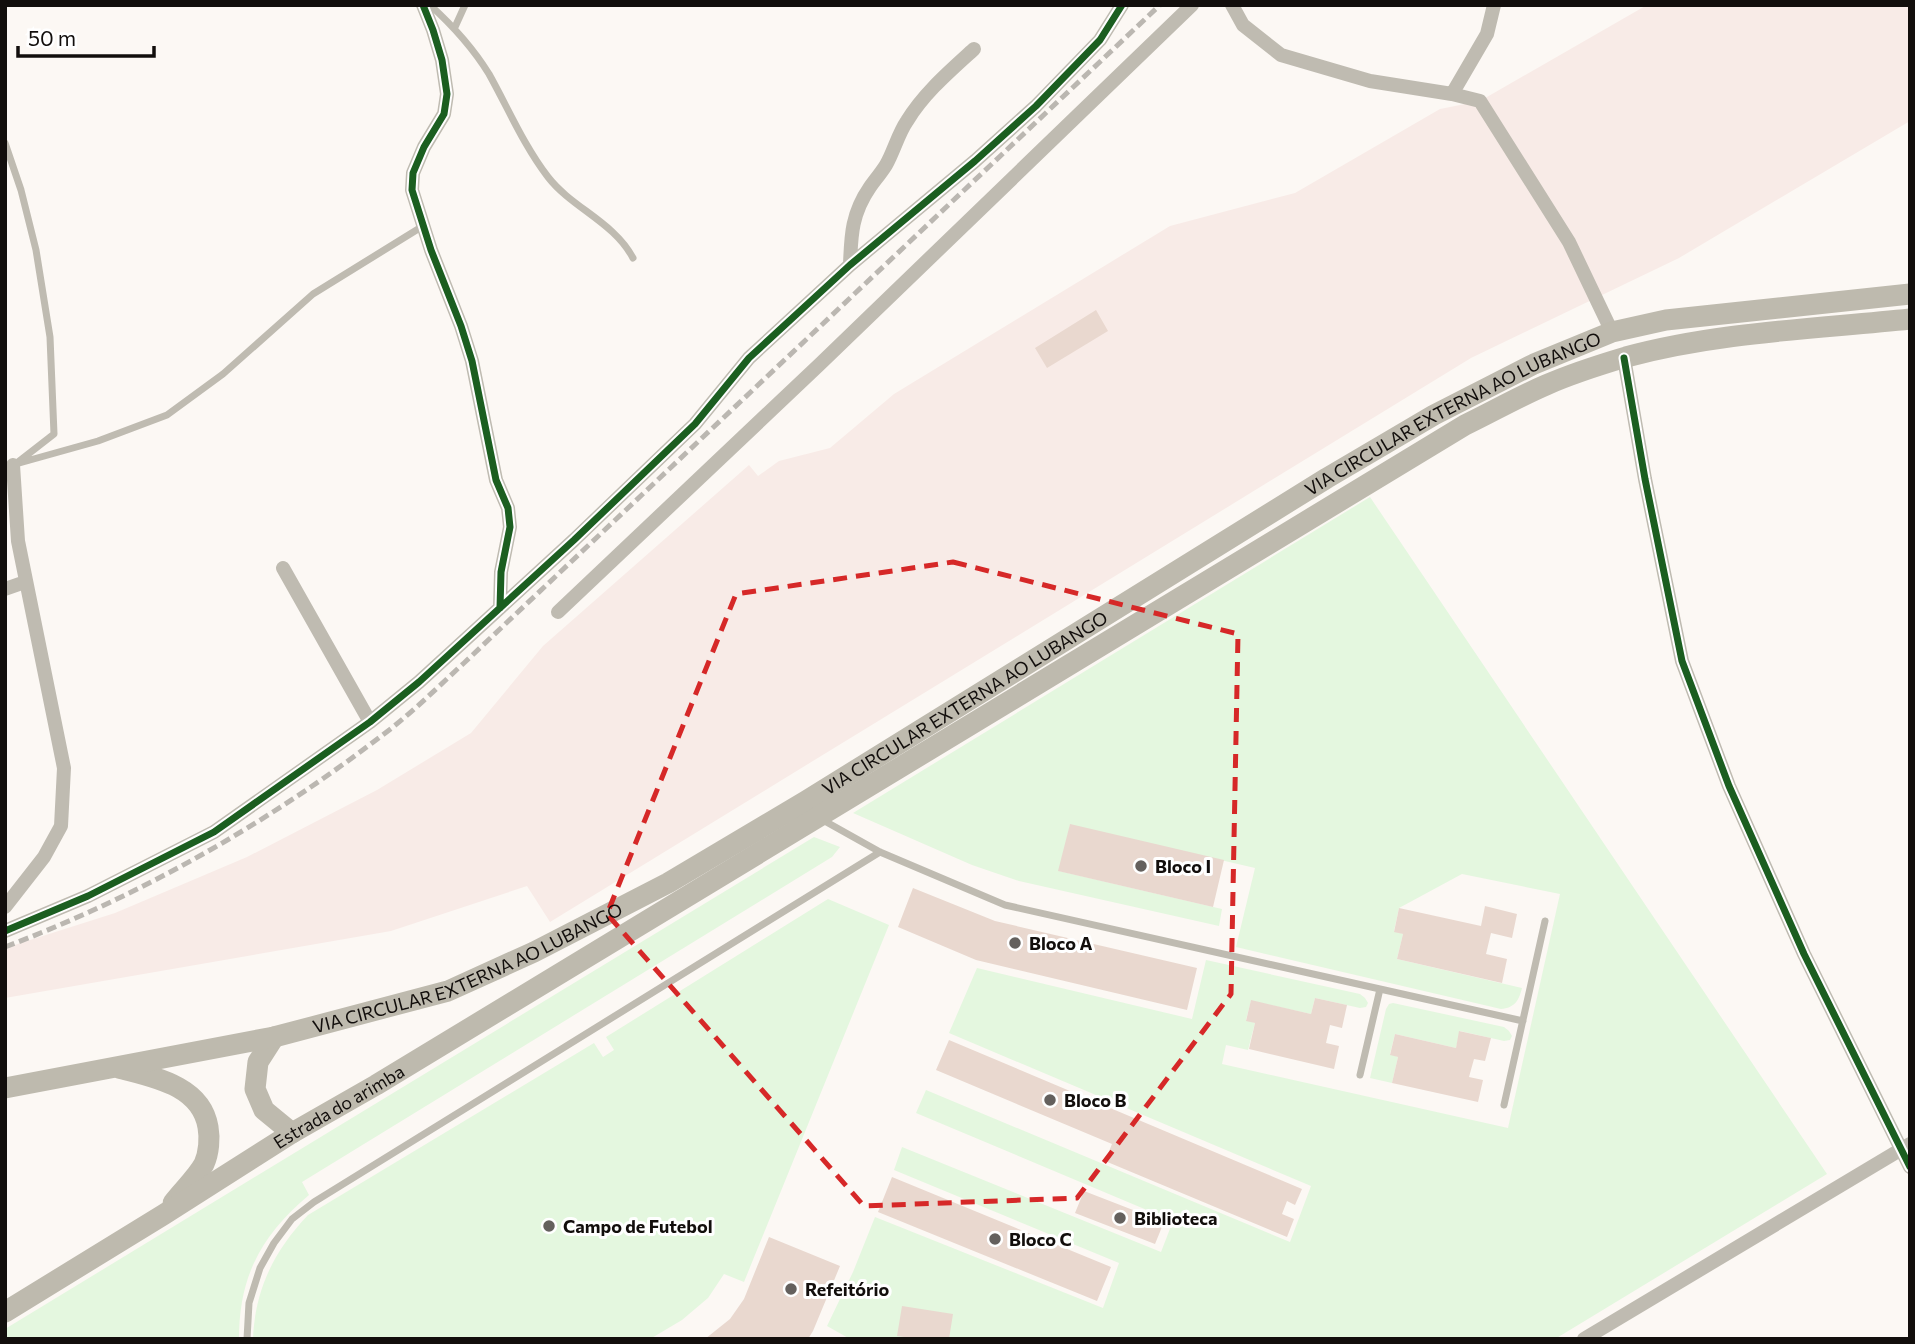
<svg xmlns="http://www.w3.org/2000/svg" width="1915" height="1344" viewBox="0 0 1915 1344" font-family="Commissioner,sans-serif">
<rect width="100%" height="100%" fill="#fcf8f4"/>
<path fill="#f8ebe7" d="M1647,5H1910V121L1679,258L1471,358L550,922L527,886L391,931L5,998V948L115,913L247,857L377,790L471,733L543,646L749,465L758,476L779,461L830,448L894,394L1170,226L1295,193L1440,109L1480,101Z"/>
<path fill="#e4f7df" d="M1370,497L1827,1174L1555,1339H850L827,1326L853,1272L875,1217L1103,1308L1119,1263L894,1170L902,1147L1161,1252L1173,1221L916,1113L926,1090L1290,1242L1311,1186L949,1033L977,968L1192,1019L1206,960L1360,994L1365,998L1368,1003L1366,1007L1360,1008L1315,998L1311,1014L1251,1001L1246,1020L1255,1023L1248,1050L1226,1045L1222,1064L1508,1128L1560,894L1462,874L1399,908L1394,931L1403,934L1397,959L1522,988C1519,1000 1515,1008 1501,1009L1236,947L1255,868L1070,825L1059,871L1222,909L1219,926L1019,881L972,865L853,813Z
M814,837L840,847L832,857L302,1182L309,1195C262,1235 239,1275 239,1339H5V1329Z
M828,899L889,925L744,1282L724,1274L708,1298L682,1320L650,1339H253C255,1289 274,1251 308,1215L594,1043L603,1057L614,1050L606,1037Z
M1393,1003L1504,1027L1509,1031L1512,1036L1510,1040L1504,1041L1460,1031L1456,1048L1395,1034L1390,1054L1398,1057L1392,1083L1370,1078L1386,1009L1389,1004Z"/>
<path fill="#e9d8cf" d="M1096,310L1108,331L1047,368L1035,348Z
M1070,824L1224,860L1213,907L1058,871Z
M913,888L995,921L1197,968L1187,1010L976,960L898,927Z
M1485,906L1517,914L1512,938L1491,933L1486,954L1507,959L1502,983L1397,959L1403,934L1394,932L1399,908L1481,926Z
M1315,998L1347,1005L1342,1028L1330,1025L1326,1043L1339,1046L1334,1069L1249,1049L1255,1023L1246,1021L1251,1000L1311,1014Z
M1459,1031L1491,1038L1485,1061L1474,1059L1469,1077L1483,1080L1478,1102L1392,1083L1398,1057L1390,1055L1395,1034L1456,1048Z
M949,1040L1302,1189L1295,1205L1287,1201L1282,1214L1294,1219L1287,1237L1105,1161L1112,1144L936,1070Z
M892,1177L1111,1267L1097,1301L878,1212Z
M1084,1191L1164,1222L1155,1244L1075,1213Z
M769,1237L840,1266L813,1331L808,1339H705L730,1319L744,1299Z
M902,1306L953,1314L949,1339H918L897,1336Z"/>
<g fill="none" stroke-linecap="round" stroke-linejoin="round">
<path stroke="#bfbbb1" stroke-width="7" d="M430,5C452,25 473,48 489,74C508,108 524,146 548,177C572,208 614,222 633,258
M455,27L465,5
M5,143L21,190L36,250L50,337L54,434L18,462
M5,467L98,441L167,415L223,374L313,294L423,226
M821,819L880,852L1005,905L1380,989
M1360,1075L1380,989L1523,1021
M1504,1105L1545,921
M247,1339L249,1303L260,1268L274,1243L292,1219L314,1202L880,852"/>
<path stroke="#bfbbb1" stroke-width="14" d="M423,5L433,30L442,60L447,94L444,114L424,147L413,173L412,190L431,250L461,326L472,361L496,480L508,508L510,527L501,572L500,608
M1232,5L1243,25L1281,55L1370,81L1452,94L1480,101L1569,242L1612,332
M1452,94L1487,34L1494,5
M850,265C851,234 852,213 870,187C875,180 881,173 886,165C894,151 898,134 907,121C924,93 950,71 974,49
M1624,358L1645,479L1682,661L1729,786L1804,954L1910,1167
M283,568L370,722
M5,589L25,582
M558,612L820,364L1192,5
M5,907L44,857L61,826L64,768L18,541L13,465
M5,931L88,896L214,832L370,722L419,682L574,540L695,424L749,358L850,265L975,161L1036,106L1100,40L1122,5
M1584,1339L1910,1144"/>
<g stroke="#bebaae" stroke-width="21">
<path d="M274,1037L258,1062L255,1089L264,1110L292,1133"/>
<path d="M119,1068C153,1077 201,1085 208,1127C210,1138 209,1153 204,1164C197,1177 182,1191 173,1203"/>
<path id="s1" d="M5,1088L274,1037L448,991L534,952L668,883L806,801L1327,478L1434,415L1534,364L1612,332L1666,320L1910,294"/>
<path id="s2" d="M5,1312L163,1215L292,1133L376,1085L1465,425C1492,412 1518,397 1546,385C1571,374 1599,365 1626,357C1718,332 1815,329 1910,319"/>
</g>
<path stroke="#bbb7b1" stroke-width="5" stroke-dasharray="10 5" stroke-linecap="butt" d="M5,947C145,894 275,819 393,727C418,707 441,684 464,663L1160,5"/>
<g stroke="#fff" stroke-width="11">
<path id="cycleway" d="M423,5L433,30L442,60L447,94L444,114L424,147L413,173L412,190L431,250L461,326L472,361L496,480L508,508L510,527L501,572L500,608
M1624,358L1645,479L1682,661L1729,786L1804,954L1910,1167
M5,931L88,896L214,832L370,722L419,682L574,540L695,424L749,358L850,265L975,161L1036,106L1100,40L1122,5"/>
</g>
<use href="#cycleway" stroke="#1b5e20" stroke-width="7"/>
</g>
<path fill="none" stroke="#d62828" stroke-width="5" stroke-dasharray="14 9" stroke-linejoin="round" d="M953,562L1238,634L1231,994L1077,1198L864,1206L607,914L736,594Z"/>
<g fill="#64605d" stroke="#fff" stroke-width="2.5">
<circle cx="1141" cy="866" r="7"/>
<circle cx="1015" cy="943" r="7"/>
<circle cx="1050" cy="1100" r="7"/>
<circle cx="1120" cy="1218" r="7"/>
<circle cx="549" cy="1226" r="7"/>
<circle cx="995" cy="1239" r="7"/>
<circle cx="791" cy="1289" r="7"/>
</g>
<g text-anchor="middle" dominant-baseline="central" stroke-width="6" stroke-linejoin="round" paint-order="stroke">
<g font-size="18" fill="#120e0c" stroke="#fff">
<text stroke="none"><textPath href="#s1" startOffset="1614">VIA CIRCULAR EXTERNA AO LUBANGO</textPath></text>
<text stroke="none"><textPath href="#s1" startOffset="1046">VIA CIRCULAR EXTERNA AO LUBANGO</textPath></text>
<text stroke="none"><textPath href="#s1" startOffset="480">VIA CIRCULAR EXTERNA AO LUBANGO</textPath></text>
<text stroke="none"><textPath href="#s2" startOffset="392">Estrada do arimba</textPath></text>
</g>
<g font-size="18" font-weight="bold" fill="#120e0c" stroke="#fff" text-anchor="start">
<text x="1155" y="866">Bloco I</text>
<text x="1029" y="943">Bloco A</text>
<text x="1064" y="1100">Bloco B</text>
<text x="1134" y="1218">Biblioteca</text>
<text x="563" y="1226">Campo de Futebol</text>
<text x="1009" y="1239">Bloco C</text>
<text x="805" y="1289">Refeitório</text>
</g>
</g>
<rect width="1915" height="1344" fill="none" stroke="#120e0c" stroke-width="14"/>
<path d="M18 46v10h136v-10" fill="none" stroke="#120e0c" stroke-width="3.5"/>
<text x="28" y="46" font-size="21" fill="#120e0c" stroke="#ffffff" stroke-width="5" paint-order="stroke">50 m</text>
</svg>
